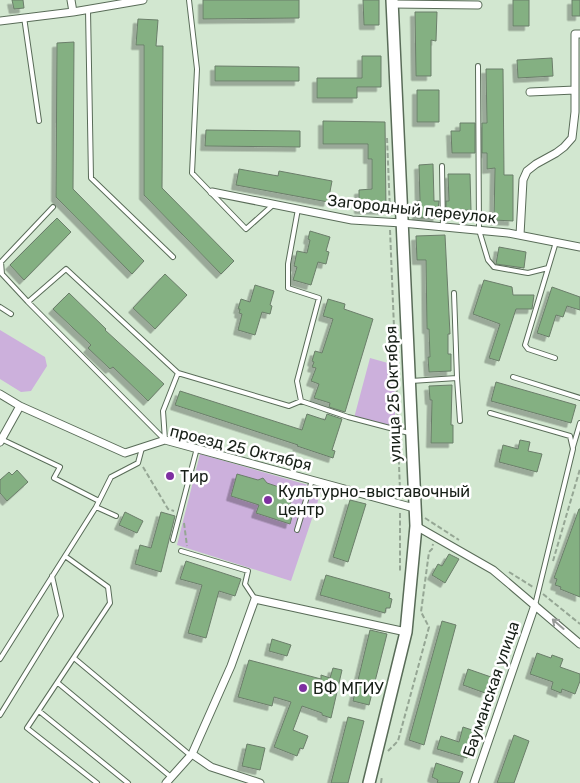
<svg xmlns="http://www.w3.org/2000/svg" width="580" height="783" viewBox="0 0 580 783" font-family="Rubik,sans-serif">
<defs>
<filter id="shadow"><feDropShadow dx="-4.5" dy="4.5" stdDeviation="0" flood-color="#0004"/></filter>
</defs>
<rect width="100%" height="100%" fill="#d2e7d0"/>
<path fill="#ccb0dc" d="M0,330L45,357L47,366L31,391L21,392L0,379Z
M370,358L395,365V430L354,418Z
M200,454L322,489L291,581L177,545Z"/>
<path fill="#84b082" stroke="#6b7e6a" filter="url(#shadow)" d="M12,0H23L24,8L14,9Z
M203,0H299V18L203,19Z
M363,0H379V25H364Z
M513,0H529V26H513Z
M572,0H580V16H572Z
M415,12H437L436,41L431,40V76H416Z
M138,19L158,20L156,46H163L162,188L234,261L221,274L144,195V45H136Z
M74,42L73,189L144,261L132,274L56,197L57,43Z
M362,56H381V87H357V98H317V78H362Z
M552,58L553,76L518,78L517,60Z
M215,66L299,67V81H215Z
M486,69H503L504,175H513V221L494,220L495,168L487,169V153H482V123H487Z
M417,90H439V122H417Z
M323,121L385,122L386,210L359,209V190L372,189V159H368V144H323Z
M460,123H475V153H452L451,131H460Z
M206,130L300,131V147L205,146Z
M433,164L434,201H439L437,218H417V201H420L419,165Z
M239,169L278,176L279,171L332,181L328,202L236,185Z
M448,174H470L471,210L446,211V201H449Z
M57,218L71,232L24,280L10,265Z
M310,231L330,237L326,251L329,252L326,264L318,262L311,285L293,280L297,267L294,266L297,251L307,253L310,240L308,239Z
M445,235L450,334H448V354H451V371L429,372L428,357H430L429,329H427L426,260H417L416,236Z
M499,247L526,252L524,268L496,264Z
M165,274L187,295L155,329L133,308Z
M484,280L512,287L513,295H534L532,309H516L499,361L489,358L500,324L473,314Z
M255,285L274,291L270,305L272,306L270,314L262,312L255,335L238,330L242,314L239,313L240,309H238L241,299L250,302Z
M552,287L580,297V310L567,306L563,317L556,315L549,337L537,333Z
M69,293L106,329L105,330L164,384L148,401L113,367L110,369L88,348L91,345L53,309Z
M328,299L345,304L344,309L373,319L345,412L329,407L330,403L314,398L319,384L311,381L316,368L312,367L314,362L312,361L315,351L322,353L333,319L323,316Z
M496,382L576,405L571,423L491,401Z
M452,385L451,425H453V443H431L432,400H430L429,386Z
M180,391L302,430L307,414L325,420L327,414L342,419L332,450L335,451L333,458L297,446L298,445L175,405Z
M520,440L530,442L528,451L542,454L537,472L499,462L503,445L518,449Z
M17,470L28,482L7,501L0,493V480L9,472L12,475Z
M237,474L258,480L263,478L267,483L294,492L288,511L293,513L290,524L256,513L259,505L231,496Z
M350,500L366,504L348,562L333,557Z
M579,509H580V597L560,589L561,587L555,585L557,579L554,578Z
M125,512L143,521L137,533L119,525Z
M161,512L175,516L161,572L135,564L140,545L151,548Z
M449,554L459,559L445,583L432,575L438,564L442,566Z
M186,561L241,579L235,596L219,591L206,638L188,633L202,585L180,579Z
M326,575L390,593L389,598L392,599L390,608H386L385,613L320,595Z
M442,621L456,625L424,745L409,740Z
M370,630L387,634L369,705L353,701Z
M272,639L291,645L287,656L269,651Z
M537,653L551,658L552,655L563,659L560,667L580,674V681L575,694L562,689L561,693L551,689L553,682L530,674Z
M249,660L321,679V675L330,678L333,668L342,670L331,718L322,715V713L302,706L293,730L308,736L303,749L300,748L297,756L274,747L291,702L274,697L272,706L238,697Z
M468,669L491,677L485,693L463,685Z
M348,717L364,721L348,783H331Z
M463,727L475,731L467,758L437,749L441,736L459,742Z
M514,735L529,741L514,783H497Z
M247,744L265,748L260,770L242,766Z
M436,763L463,772L459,783H437L438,780L432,777Z"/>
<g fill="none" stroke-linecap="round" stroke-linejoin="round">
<g stroke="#596c58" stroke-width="6">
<path id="service" d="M189,0L197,69L192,173L246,229L273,205
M88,10L91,178L173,257
M24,17L39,121
M478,66L479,230L488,260L494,267L522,272L528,273L548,268
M442,166L443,227
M53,207L1,262L2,274L28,302L66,269L178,373L289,406L301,401L348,417L409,433
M298,209L288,264V288L319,298L297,381L301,401
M28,302L165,440
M0,307L11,314
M555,358L528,349L525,345L556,242
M513,377L580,398
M457,378L460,421
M411,381L457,378L454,293
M490,413L570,436L573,449L535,605
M1,439L60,467L54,478L99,501
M165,440L163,411L178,373
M573,447L580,423
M116,516L96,507L111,477L138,463L142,448
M297,530L312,480
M173,540L197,448
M181,551L248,571L245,584L255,599
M65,556L108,587L110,603L27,728L97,783
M74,658L190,755
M0,659L96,507
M58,683L171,777
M39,711L128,783
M0,715L61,616L52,576"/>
</g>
<g stroke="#596c58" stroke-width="9">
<path id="minor" d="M71,0L73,12
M392,4L478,5
M0,21L73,12L143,0
M530,92L575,90
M212,192L352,220L402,223L508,233L580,247
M520,235L523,180L527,171L536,164L556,153L564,147L572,138L575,112V34H580
M0,394L20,406
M0,442L20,406L125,453L165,440L414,508
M416,526L493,570L580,644
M192,754L211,767L260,783
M166,783L192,754L231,666L255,599L406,632
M474,783L535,605"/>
</g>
<g stroke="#596c58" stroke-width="14">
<path id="primary" d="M369,783L406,632L416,526L392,0"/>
</g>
<path stroke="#95a694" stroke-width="2" stroke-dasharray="5 2.5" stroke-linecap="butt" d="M387,138L390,211
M390,230L398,425
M398,437L400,491H404
M143,467L168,509L174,511
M400,513V573
M425,518L459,540
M184,523L187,546
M553,561L580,469
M509,572L533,587
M543,594L580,624
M388,751L398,741L429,627L421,612L429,552L432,549L433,544
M381,783L382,776"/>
<use href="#service" stroke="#fff" stroke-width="4"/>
<use href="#minor" stroke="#fff" stroke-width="7"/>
<use href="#primary" stroke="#fff" stroke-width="11"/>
</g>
<defs><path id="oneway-shaft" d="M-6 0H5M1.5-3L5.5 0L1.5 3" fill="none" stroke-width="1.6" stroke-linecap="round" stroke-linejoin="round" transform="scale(1.25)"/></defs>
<use stroke="#979a97" href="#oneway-shaft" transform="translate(558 624) rotate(-139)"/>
<g fill="#7e30a1" stroke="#fff" stroke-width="2">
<circle cx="170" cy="476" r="5"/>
<circle cx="268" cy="500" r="5"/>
<circle cx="303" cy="688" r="5"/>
</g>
<g text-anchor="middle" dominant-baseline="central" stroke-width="5" stroke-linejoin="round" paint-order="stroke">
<g font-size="16" fill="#171f17" stroke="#fff">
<text transform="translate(412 209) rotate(6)">Загородный переулок</text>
<text transform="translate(393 394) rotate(-92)">улица 25 Октября</text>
<text transform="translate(241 448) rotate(14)">проезд 25 Октября</text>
<text transform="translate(491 689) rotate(-71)">Бауманская улица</text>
</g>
<g font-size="16" fill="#171f17" stroke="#fff" text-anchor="start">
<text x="180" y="476">Тир</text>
<text x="278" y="491">Культурно-выставочный<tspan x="278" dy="18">центр</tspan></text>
<text x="313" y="688">ВФ МГИУ</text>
</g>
</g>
</svg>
